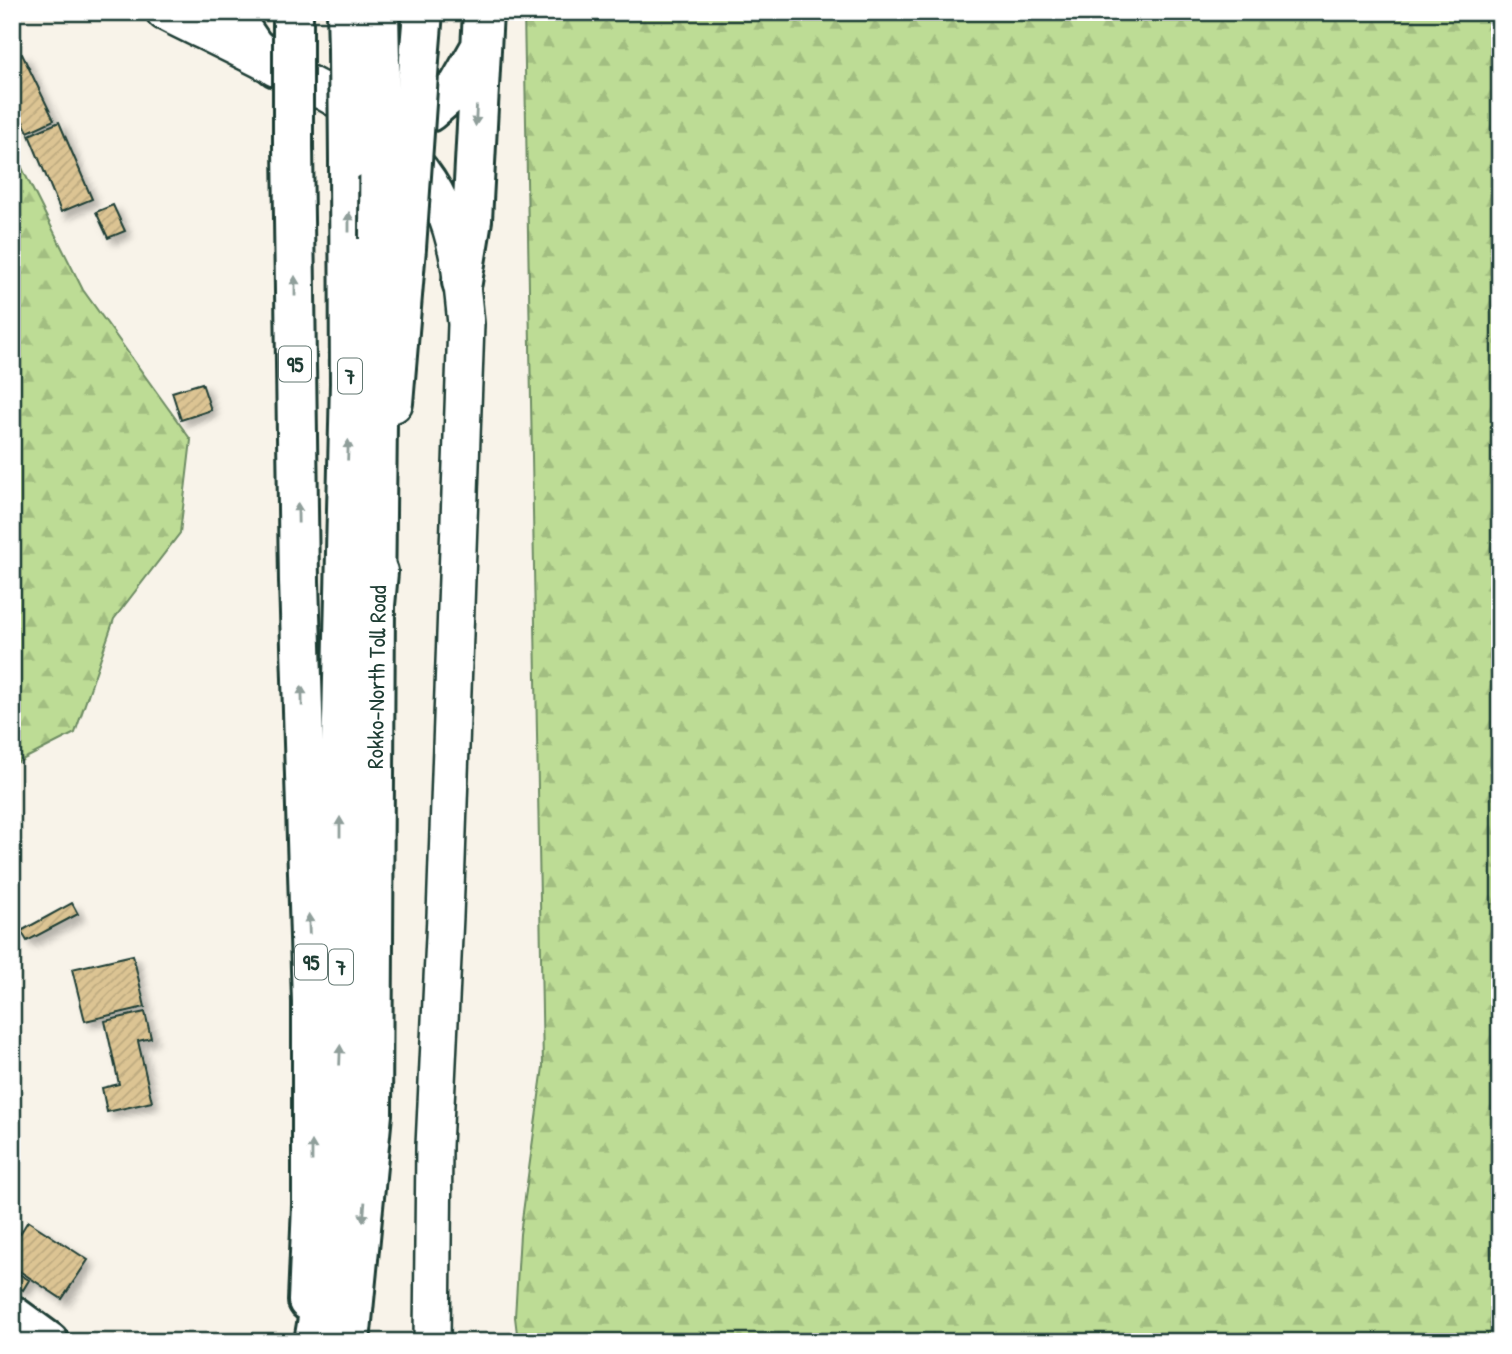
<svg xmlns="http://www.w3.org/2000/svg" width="1512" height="1354" viewBox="0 0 1512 1354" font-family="'Patrick Hand',sans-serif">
<defs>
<pattern id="forest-firs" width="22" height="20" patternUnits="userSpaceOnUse" patternTransform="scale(1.75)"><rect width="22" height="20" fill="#bddc95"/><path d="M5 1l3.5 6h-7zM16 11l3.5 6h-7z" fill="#a2be81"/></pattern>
<pattern id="building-hatch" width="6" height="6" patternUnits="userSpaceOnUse" patternTransform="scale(1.75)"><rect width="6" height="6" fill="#dcc493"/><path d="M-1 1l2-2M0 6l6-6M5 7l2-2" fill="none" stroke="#bca97f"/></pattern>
<filter id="shadow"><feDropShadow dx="6" dy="6" stdDeviation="3.5" flood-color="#0004"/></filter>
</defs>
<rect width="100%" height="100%" fill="#f8f3e9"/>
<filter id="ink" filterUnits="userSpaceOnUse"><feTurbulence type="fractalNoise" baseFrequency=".0143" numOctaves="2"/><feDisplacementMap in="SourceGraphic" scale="14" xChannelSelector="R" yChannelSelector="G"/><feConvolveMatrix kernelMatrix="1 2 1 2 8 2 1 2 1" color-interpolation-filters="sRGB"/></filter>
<g filter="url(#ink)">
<path fill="url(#forest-firs)" stroke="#6e8c64" stroke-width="2" d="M524,12H1500V1342H518L515,1317L520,1234L543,1067Z
M12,148L83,290L191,440L180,533L114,619L75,733L12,765Z"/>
<path fill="url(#building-hatch)" stroke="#1f3d34" stroke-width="2" filter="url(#shadow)" d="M22,54L54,120L28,132L12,100V59Z
M59,122L92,199L61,212L29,135Z
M113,205L125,231L108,238L96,212Z
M202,383L211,410L181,420L172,392Z
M72,903L78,914L27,941L21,931Z
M133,955L145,1007L85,1021L72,969Z
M145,1012L151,1038L138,1041L152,1102L107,1112L102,1088L119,1084L105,1021Z
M28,1221L88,1260L62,1299L12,1266V1230L20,1234Z
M12,1270L29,1280L23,1290L12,1283Z"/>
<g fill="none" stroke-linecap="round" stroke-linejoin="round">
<g stroke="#1f3d34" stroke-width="40">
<path id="minor" d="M164,12C198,29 232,45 265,62C333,95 408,132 441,204C459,241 462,284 466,324L445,916L434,1146L432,1342"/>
</g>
<g stroke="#1f3d34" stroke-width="44">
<path id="major" d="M230,12L253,46L276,67
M419,60L423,12
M385,122L429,112L458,87L479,50
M293,146L299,581L312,1002V1205L308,1301
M462,282L472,220L483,12
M393,403L406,248
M12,1315L49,1342
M350,1342L372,1114L375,605L378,572"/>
</g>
<g stroke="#1f3d34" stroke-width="44">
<path id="highway" d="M347,12L348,49
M379,12L380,61
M375,605L379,239
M314,1342L336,1213L341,1012L340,806L350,383L349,160"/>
</g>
<use href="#minor" stroke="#fff" stroke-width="35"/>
<use href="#major" stroke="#fff" stroke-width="38"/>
<use href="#highway" stroke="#fff" stroke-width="38"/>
<g stroke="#1f3d34" stroke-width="44" stroke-linecap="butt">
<path id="major-bridge" d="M293,12V146
M406,248L419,60"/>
</g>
<g stroke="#1f3d34" stroke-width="44" stroke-linecap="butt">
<path id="highway-bridge" d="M348,49L349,160
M379,239L380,61"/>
</g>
<use href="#major-bridge" stroke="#fff" stroke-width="38"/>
<use href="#highway-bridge" stroke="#fff" stroke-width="38"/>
</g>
<defs><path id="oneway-solid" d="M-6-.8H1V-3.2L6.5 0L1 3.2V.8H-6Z" transform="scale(1.75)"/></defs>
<g fill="#8f9e9a">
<use href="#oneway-solid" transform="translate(476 116) rotate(93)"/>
<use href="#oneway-solid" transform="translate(349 222) rotate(-90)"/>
<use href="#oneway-solid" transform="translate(295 286) rotate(-90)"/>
<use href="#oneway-solid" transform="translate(348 450) rotate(-88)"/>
<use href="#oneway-solid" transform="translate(298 513) rotate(-91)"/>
<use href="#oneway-solid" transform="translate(302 696) rotate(-91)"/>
<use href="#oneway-solid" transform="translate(340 827) rotate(-90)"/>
<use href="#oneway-solid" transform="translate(309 924) rotate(-92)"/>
<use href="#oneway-solid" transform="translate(340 1055) rotate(-88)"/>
<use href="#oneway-solid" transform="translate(312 1151) rotate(-90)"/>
<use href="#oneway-solid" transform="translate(364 1212) rotate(95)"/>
</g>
</g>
<g text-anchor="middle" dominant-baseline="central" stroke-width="7" stroke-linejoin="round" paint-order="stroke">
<g fill="#fff" stroke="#627771" stroke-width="2">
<rect x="279" y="346.5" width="32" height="35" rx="5"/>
<rect x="338" y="358.5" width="24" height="35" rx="5"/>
<rect x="295" y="944.5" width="32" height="35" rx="5"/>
<rect x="329" y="949.5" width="24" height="35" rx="5"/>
</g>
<g font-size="21" font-weight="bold" fill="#1f3d34">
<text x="295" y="364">95</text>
<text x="350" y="376">7</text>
<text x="311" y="962">95</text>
<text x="341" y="967">7</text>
</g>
<g font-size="23" fill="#1f3d34" stroke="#fff">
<text transform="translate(376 677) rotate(-89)">Rokko-North Toll Road</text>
</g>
</g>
<rect width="1512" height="1354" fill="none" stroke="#fff" stroke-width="42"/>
<rect x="21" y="21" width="1470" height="1312" fill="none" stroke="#1f3d34" stroke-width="2.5" filter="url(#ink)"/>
</svg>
